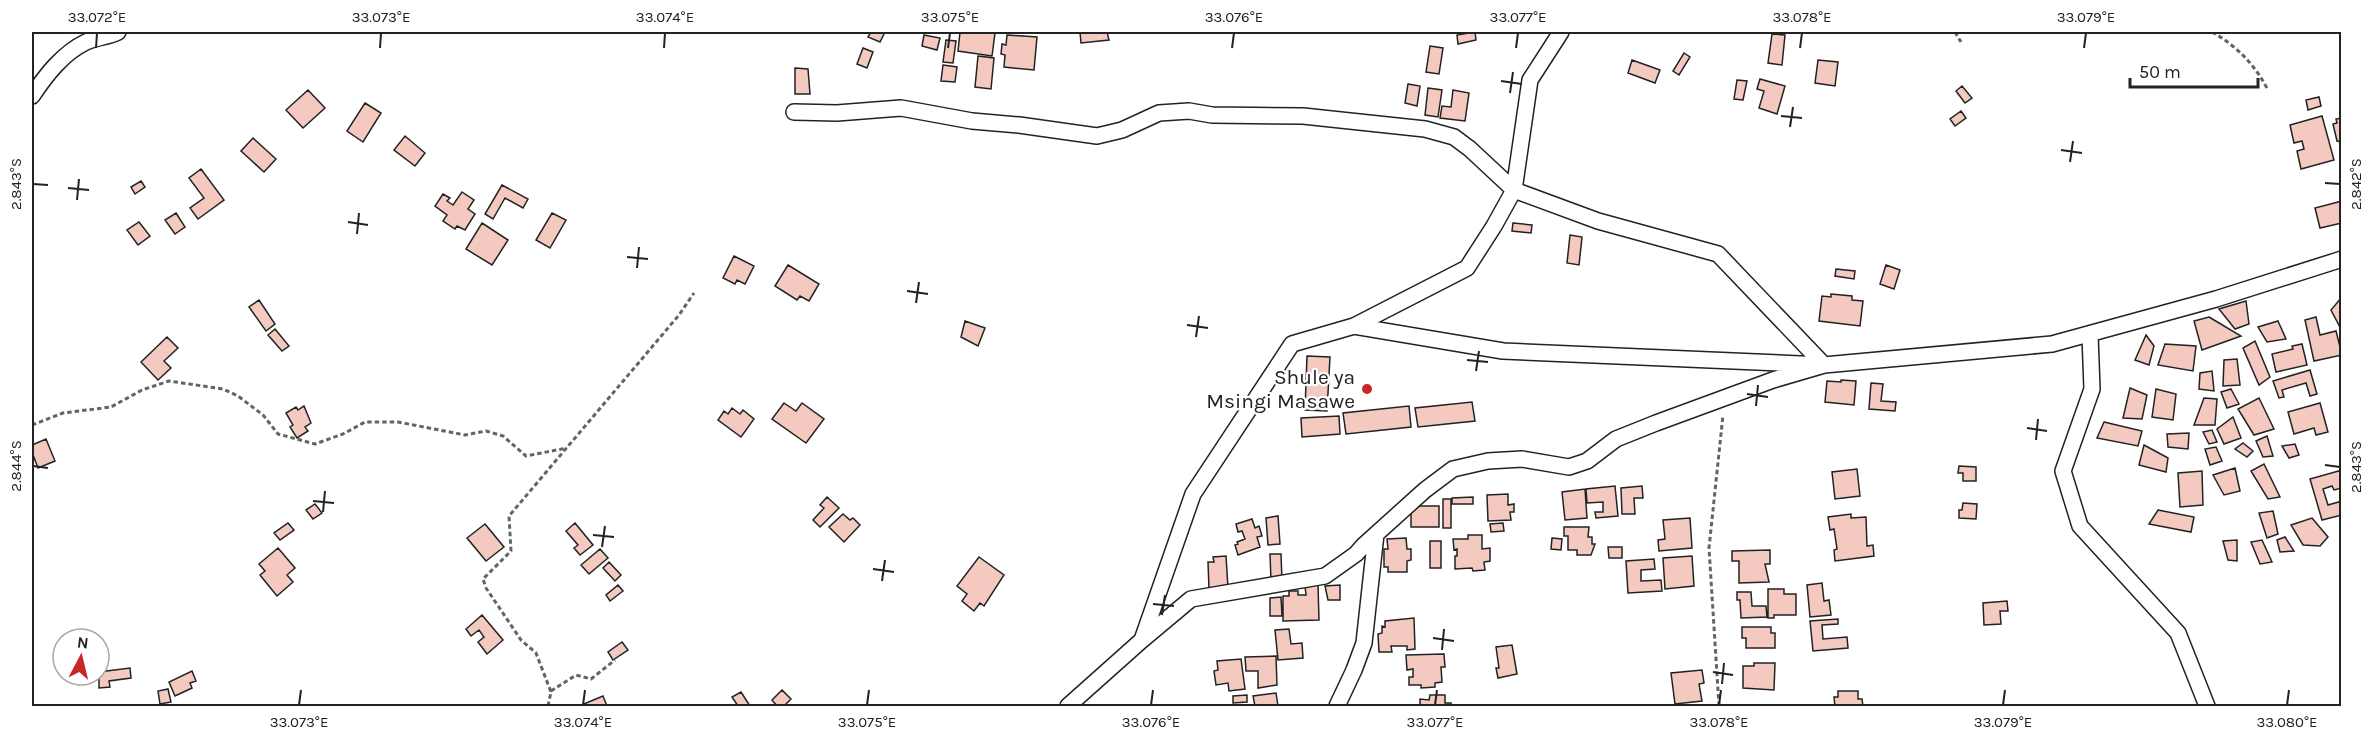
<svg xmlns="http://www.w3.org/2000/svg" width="2373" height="738" viewBox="0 0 2373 738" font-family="Karla,sans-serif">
<rect width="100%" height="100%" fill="#fff"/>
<path fill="#f3c9c0" stroke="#222" stroke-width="1.5" d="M871,32H885L880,42L868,37Z
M960,32L995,33L992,56L958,51Z
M1080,32H1107L1109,40L1081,43Z
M1475,32L1476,40L1458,44L1457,35Z
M1772,34L1785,35L1782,65L1768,63Z
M924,35L940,38L937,50L922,46Z
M1007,35L1037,37L1034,70L1004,67L1005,55L1001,54L1002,44L1006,45Z
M946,40L956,41L953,63L943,62Z
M1430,46L1443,48L1439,74L1426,72Z
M863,48L873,52L867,68L857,64Z
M1684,53L1690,57L1679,75L1673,71Z
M978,56L994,58L991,89L975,87Z
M1632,60L1660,70L1655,83L1628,73Z
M1818,60L1838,62L1835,86L1815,83Z
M943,65L957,67L955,82L941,81Z
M795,68L808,69L810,94H795Z
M1760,79L1785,86L1777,114L1759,108L1764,91L1757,89Z
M1737,80L1747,81L1743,100L1734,99Z
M1408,84L1420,86L1417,106L1405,103Z
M1962,86L1972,98L1965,103L1956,91Z
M1428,88L1442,90L1438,117L1425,115Z
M308,90L325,108L303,128L286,110Z
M1453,90L1469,93L1465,121L1440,118L1442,106L1451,107Z
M2319,97L2321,106L2308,110L2306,100Z
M365,103L381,113L363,142L347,131Z
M1961,111L1966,118L1955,126L1950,119Z
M2322,116L2334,160L2301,169L2297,151L2304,149L2302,141L2294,143L2290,125Z
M2342,118V142L2337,141L2333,124L2337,123L2336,119Z
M405,136L425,153L415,166L394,150Z
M253,138L276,159L264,172L241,151Z
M201,169L224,200L198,219L190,208L204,198L189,178Z
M141,181L145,187L135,194L131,187Z
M502,185L528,199L523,208L505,198L493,219L485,214Z
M462,192L474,200L468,209L475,214L465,230L457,226L455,229L443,221L447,215L435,206L443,194L450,198L447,201L453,205Z
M2342,201V223L2320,228L2315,208Z
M176,213L185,227L175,234L165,220Z
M552,213L566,220L550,248L536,240Z
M139,222L150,236L138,245L127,230Z
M482,223L508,240L492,265L466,249Z
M1513,223L1532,225L1531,233L1512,231Z
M1570,235L1582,237L1579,265L1567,263Z
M734,256L754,266L745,284L737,280L735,284L723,278Z
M788,265L819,284L809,301L800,296L797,300L775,286Z
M1886,265L1900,270L1894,289L1880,284Z
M1836,269L1855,271L1854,279L1835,276Z
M1831,294L1852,296V300L1863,301L1860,326L1819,321L1822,296L1831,297Z
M2341,298L2342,299V331L2331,310Z
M259,300L275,324L266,331L249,307Z
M2246,301L2249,324L2235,329L2219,309Z
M2209,317L2241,336L2202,350L2194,321Z
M2316,317L2320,335L2336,331L2342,355L2314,361L2305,320Z
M965,321L985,328L978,346L961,337Z
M2278,321L2286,339L2267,342L2258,327Z
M275,329L289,346L282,351L268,335Z
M2146,335L2154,346L2149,365L2135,360Z
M167,337L178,348L164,361L171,368L158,380L141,362Z
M2255,341L2270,377L2259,385L2243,348Z
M2165,344L2196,346L2193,371L2158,365Z
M2302,344L2307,365L2276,372L2272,354L2293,349L2292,346Z
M1307,356L1330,357L1327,411L1305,410Z
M2237,359L2240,385L2223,386L2224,360Z
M2310,370L2317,394L2310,396L2306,383L2282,390L2284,397L2279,398L2273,381Z
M2212,371L2214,391L2199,389L2200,373Z
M1841,380L1856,381L1854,405L1825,402L1827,381L1841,382Z
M1871,383L1883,384L1881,401L1896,402L1895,411L1869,409Z
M2130,388L2147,395L2142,419L2123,418Z
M2156,389L2176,394L2173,420L2152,417Z
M2231,389L2239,404L2227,408L2221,392Z
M2204,398L2217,399L2215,425H2194Z
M2259,398L2274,429L2254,435L2238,409Z
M1472,402L1475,421L1418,427L1415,408Z
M784,403L796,411L802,403L824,419L806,443L772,419Z
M2320,403L2328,432L2316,435L2314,428L2294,434L2288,412Z
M304,406L311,423L305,427L308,431L297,438L290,427L293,425L286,413L296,407L298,410Z
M1409,406L1411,427L1346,434L1343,413Z
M732,408L740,414L743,410L754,419L741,437L718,420L724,411L728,414Z
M1339,416L1340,434L1302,437L1301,418Z
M2233,417L2241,438L2224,444L2217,429Z
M2104,422L2142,431L2138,446L2097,438Z
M2212,430L2217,442L2209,444L2203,432Z
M2189,433L2188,449L2168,447L2167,434Z
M2267,436L2273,456L2263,457L2256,441Z
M46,439L55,461L38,468L32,452V445Z
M2243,443L2253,451L2247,457L2235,449Z
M2295,444L2299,455L2289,458L2282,446Z
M2144,445L2168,458L2166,472L2139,465Z
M2216,447L2222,461L2210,465L2205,449Z
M2264,464L2280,497L2268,499L2251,471Z
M1959,466L1976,467V481H1963V473H1958Z
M2235,468L2240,491L2224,495L2213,475Z
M1857,469L1860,496L1835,499L1832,472Z
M2342,470V488L2334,490L2332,486L2323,489L2328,505L2342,501V515L2322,520L2310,479Z
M2202,471L2203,505L2180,507L2178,473Z
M1615,486L1618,516L1596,518L1595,512H1603V502L1587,503L1586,489Z
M1642,486L1643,498H1634L1635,514H1622L1621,488Z
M1585,489L1587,518L1565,520L1562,492Z
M1508,494V505L1514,504V512H1510L1511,520L1488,521L1487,495Z
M827,497L839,508L820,527L813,520L824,508L820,505Z
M1473,497V504H1452V498Z
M1443,499H1451V528H1443Z
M1963,503L1977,504L1976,519L1959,518V510H1962Z
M315,504L322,513L313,519L306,510Z
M1411,506H1439V527H1411Z
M2158,510L2194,517L2191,532L2149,524Z
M2273,511L2278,534L2267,538L2259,513Z
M843,514L850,520L853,518L860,525L844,542L829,527Z
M1851,514V518L1866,517L1867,546L1873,545L1874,556L1835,561L1834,550L1837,549L1834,529L1830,530L1828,517Z
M1278,516L1280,544L1268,545L1266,518Z
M1690,518L1692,548L1659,551L1658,540L1665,539L1663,520Z
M2312,518L2328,537L2320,546L2303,545L2291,525Z
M1252,519L1255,528L1259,526L1262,536L1257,537L1260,547L1238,555L1235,545L1238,544L1237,542L1245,539L1242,531L1238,532L1236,524Z
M288,523L294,530L280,540L274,533Z
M575,523L593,545L580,555L574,548L578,545L566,531Z
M1503,523L1504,531L1491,532L1490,524Z
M485,524L504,547L486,561L467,538Z
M1564,527H1589L1588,537H1592V544H1595L1591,555H1577V550H1568V536H1564Z
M1468,535H1482V549L1490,548V561L1484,562L1485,570L1473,571L1472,568L1455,569V556H1457V549L1454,550L1453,539H1468Z
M2285,537L2294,551L2280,552L2277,540Z
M1406,538L1407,549H1411V560L1407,561V572H1388V567H1384V549H1388L1387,539Z
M1552,538L1562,539L1561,550L1551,549Z
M2237,540V561L2228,560L2223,541Z
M2262,540L2272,562L2260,564L2251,542Z
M1430,541H1441V568H1430Z
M1608,547H1622V558H1609Z
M278,548L295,568L287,575L293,582L277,596L260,575L265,571L259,564Z
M600,549L608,558L589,574L581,565Z
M1770,550V564H1765L1769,582L1739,583V561H1732V551Z
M1270,554H1281L1282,581H1271Z
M1226,556L1228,588L1209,589L1208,562H1214L1213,557Z
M1692,556L1694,586L1665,589L1663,558Z
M979,557L1004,575L984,606L980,603L974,611L962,601L967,594L957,586Z
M1654,559L1655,569L1641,570V581L1661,580L1662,591L1628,593L1626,561Z
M609,562L621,575L615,581L603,568Z
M1822,583L1824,601L1829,600L1831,615L1810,617L1807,585Z
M618,585L623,591L610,601L606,595Z
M1318,585L1319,620L1283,621V596H1289V591H1298V595H1306L1305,586Z
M1340,585V600H1328L1325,586Z
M1768,589H1784V594H1796V615H1774V618H1768Z
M1737,592H1751L1752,606H1766L1767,617L1741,618L1740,600H1737Z
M1281,597L1282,616H1270V598Z
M2007,601L2008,611H2000L2001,624L1984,625L1983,603Z
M482,615L503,640L487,654L478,642L484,637L479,630L471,636L466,629Z
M1414,618L1415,649L1407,650V646H1391L1392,652H1379L1378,634L1382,633V626L1385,627V621Z
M1838,619V624L1822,625L1823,639L1847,637L1848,648L1813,651L1810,621Z
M1742,627H1771V633H1775V648H1746V638H1742Z
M1289,629L1291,644L1302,643L1303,658L1278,660L1275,630Z
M622,642L628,650L613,660L608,652Z
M1512,645L1517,674L1498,678L1496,668H1499L1496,647Z
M1444,654L1445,667H1441L1442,682L1435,683V687L1421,688V685H1409V677H1413V669L1407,670L1406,655Z
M1276,656L1277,685L1258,688V671H1246L1245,657Z
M1241,659L1245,689L1229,691L1228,683L1216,685L1214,671L1218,670L1217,661Z
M1754,663H1775L1774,690L1743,688V666H1754Z
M130,668L131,678L109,681L110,687L99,688V672Z
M1702,670L1704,683L1699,684L1702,701L1675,704L1671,673Z
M192,671L196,681L190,683L192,688L175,696L169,682Z
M168,689L171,702L160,704L158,691Z
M782,690L791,699L784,706H777L772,700Z
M1838,691H1858V699H1862L1863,706H1835L1834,697H1838Z
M741,692L750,706H738L732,697Z
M1276,693L1278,706H1255L1253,696Z
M1247,695V702L1233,703V696Z
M1430,695H1445V703H1451V706H1420V699L1429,700Z
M603,696L607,706H579Z"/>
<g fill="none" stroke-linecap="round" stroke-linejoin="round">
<g stroke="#222" stroke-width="18">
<path id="minor" d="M32,96C46,75 63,53 86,42C97,37 108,37 118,32
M794,112L837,113L901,108L972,121L1019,125L1097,136L1122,130L1159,113L1189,111L1212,115L1303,116L1425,129L1454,137L1470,149L1514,190L1598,221L1718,254L1824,365L1773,380L1656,423L1616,439L1587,461L1569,467L1522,459L1488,461L1453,469L1425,490L1364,545L1356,554L1325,576L1191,599L1142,640L1068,706
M1354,326L1503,351L1824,365L2052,344L2216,299L2342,259
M2090,335L2092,389L2063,471L2080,526L2178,633L2207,706
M1142,640L1193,494L1292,344L1354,326L1467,268L1494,226L1514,190L1530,80L1561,32
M1337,706L1354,670L1364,643L1376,534"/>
</g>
<path stroke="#646464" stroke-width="3" stroke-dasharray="4.5 3" stroke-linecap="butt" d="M1955,32L1961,42
M2212,32C2237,46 2255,65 2268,90
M32,425L63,413L111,407L142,390L169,381L223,389L238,396L263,415L278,434L315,444L343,434L365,422H398L465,435L486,431L503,436L526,456L567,448
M551,691L576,675L591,679L615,660
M548,706L551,692L536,653L521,640L486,588L483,579L511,551L509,516L679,315L694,293
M1719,706L1709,548L1723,415"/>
<use href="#minor" stroke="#fff" stroke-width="15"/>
</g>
<path fill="none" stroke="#222" stroke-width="2" d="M96,48L97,33M380,48L381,33M664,48L665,33M948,48L950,33M1232,48L1234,33M1516,48L1518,33M1800,48L1802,33M2084,48L2086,33M1501,81L1522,84M1510,93L1513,72M1781,116L1802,118M1790,127L1793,107M2061,150L2082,153M2070,162L2073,141M2325,183L2340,184M33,184L48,185M68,188L89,190M77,200L79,179M348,222L368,225M357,234L359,213M627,257L648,259M637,268L639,247M907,291L928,294M916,303L919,282M1187,325L1208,328M1196,337L1199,316M1467,360L1488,362M1476,371L1479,351M1747,394L1768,397M1756,406L1758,385M2027,428L2047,431M2036,440L2038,419M2325,465L2340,467M33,466L48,468M313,501L334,503M323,512L325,491M593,535L614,537M602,547L605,526M873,569L894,572M882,581L885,560M1153,604L1174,606M1162,615L1165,595M1433,638L1454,641M1442,650L1444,629M1713,672L1733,675M1722,684L1724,663M299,705L301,690M583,705L585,690M867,705L869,690M1151,705L1153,690M1435,705L1437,690M1719,705L1721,690M2003,705L2005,690M2287,705L2289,690"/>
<circle fill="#c62828" stroke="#fff" stroke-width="2" cx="1367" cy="389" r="6"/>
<g text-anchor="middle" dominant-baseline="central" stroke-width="4.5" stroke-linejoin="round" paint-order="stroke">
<g font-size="21" fill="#222" stroke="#fff" text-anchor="end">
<text x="1355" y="377">Shule ya<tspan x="1355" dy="24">Msingi Masawe</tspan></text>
</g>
</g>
<rect width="2373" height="738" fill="none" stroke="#ffffff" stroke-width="66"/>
<g transform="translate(81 657) rotate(7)"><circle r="28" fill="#ffffff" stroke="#a7a7a7" stroke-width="1.5"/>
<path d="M0-4.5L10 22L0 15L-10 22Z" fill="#c62828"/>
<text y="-9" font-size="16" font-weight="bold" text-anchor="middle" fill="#222222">N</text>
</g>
<path d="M2130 78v9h128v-9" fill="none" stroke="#222222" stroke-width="3"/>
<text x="2139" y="78" font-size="18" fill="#222222" stroke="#ffffff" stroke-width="4.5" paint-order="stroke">50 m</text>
<rect x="33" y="33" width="2307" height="672" fill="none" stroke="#222" stroke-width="2"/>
<g font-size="15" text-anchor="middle" fill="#222">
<text x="97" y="22">33.072°E</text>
<text x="381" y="22">33.073°E</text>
<text x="665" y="22">33.074°E</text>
<text x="950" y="22">33.075°E</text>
<text x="1234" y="22">33.076°E</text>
<text x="1518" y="22">33.077°E</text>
<text x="1802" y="22">33.078°E</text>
<text x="2086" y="22">33.079°E</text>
<text transform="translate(16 184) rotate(-90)" y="5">2.843°S</text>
<text transform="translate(2356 184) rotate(-90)" y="5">2.842°S</text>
<text transform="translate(16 466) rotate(-90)" y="5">2.844°S</text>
<text transform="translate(2356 467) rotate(-90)" y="5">2.843°S</text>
<text x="299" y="727">33.073°E</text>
<text x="583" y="727">33.074°E</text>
<text x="867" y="727">33.075°E</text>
<text x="1151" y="727">33.076°E</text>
<text x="1435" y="727">33.077°E</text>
<text x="1719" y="727">33.078°E</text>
<text x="2003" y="727">33.079°E</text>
<text x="2287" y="727">33.080°E</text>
</g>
</svg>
